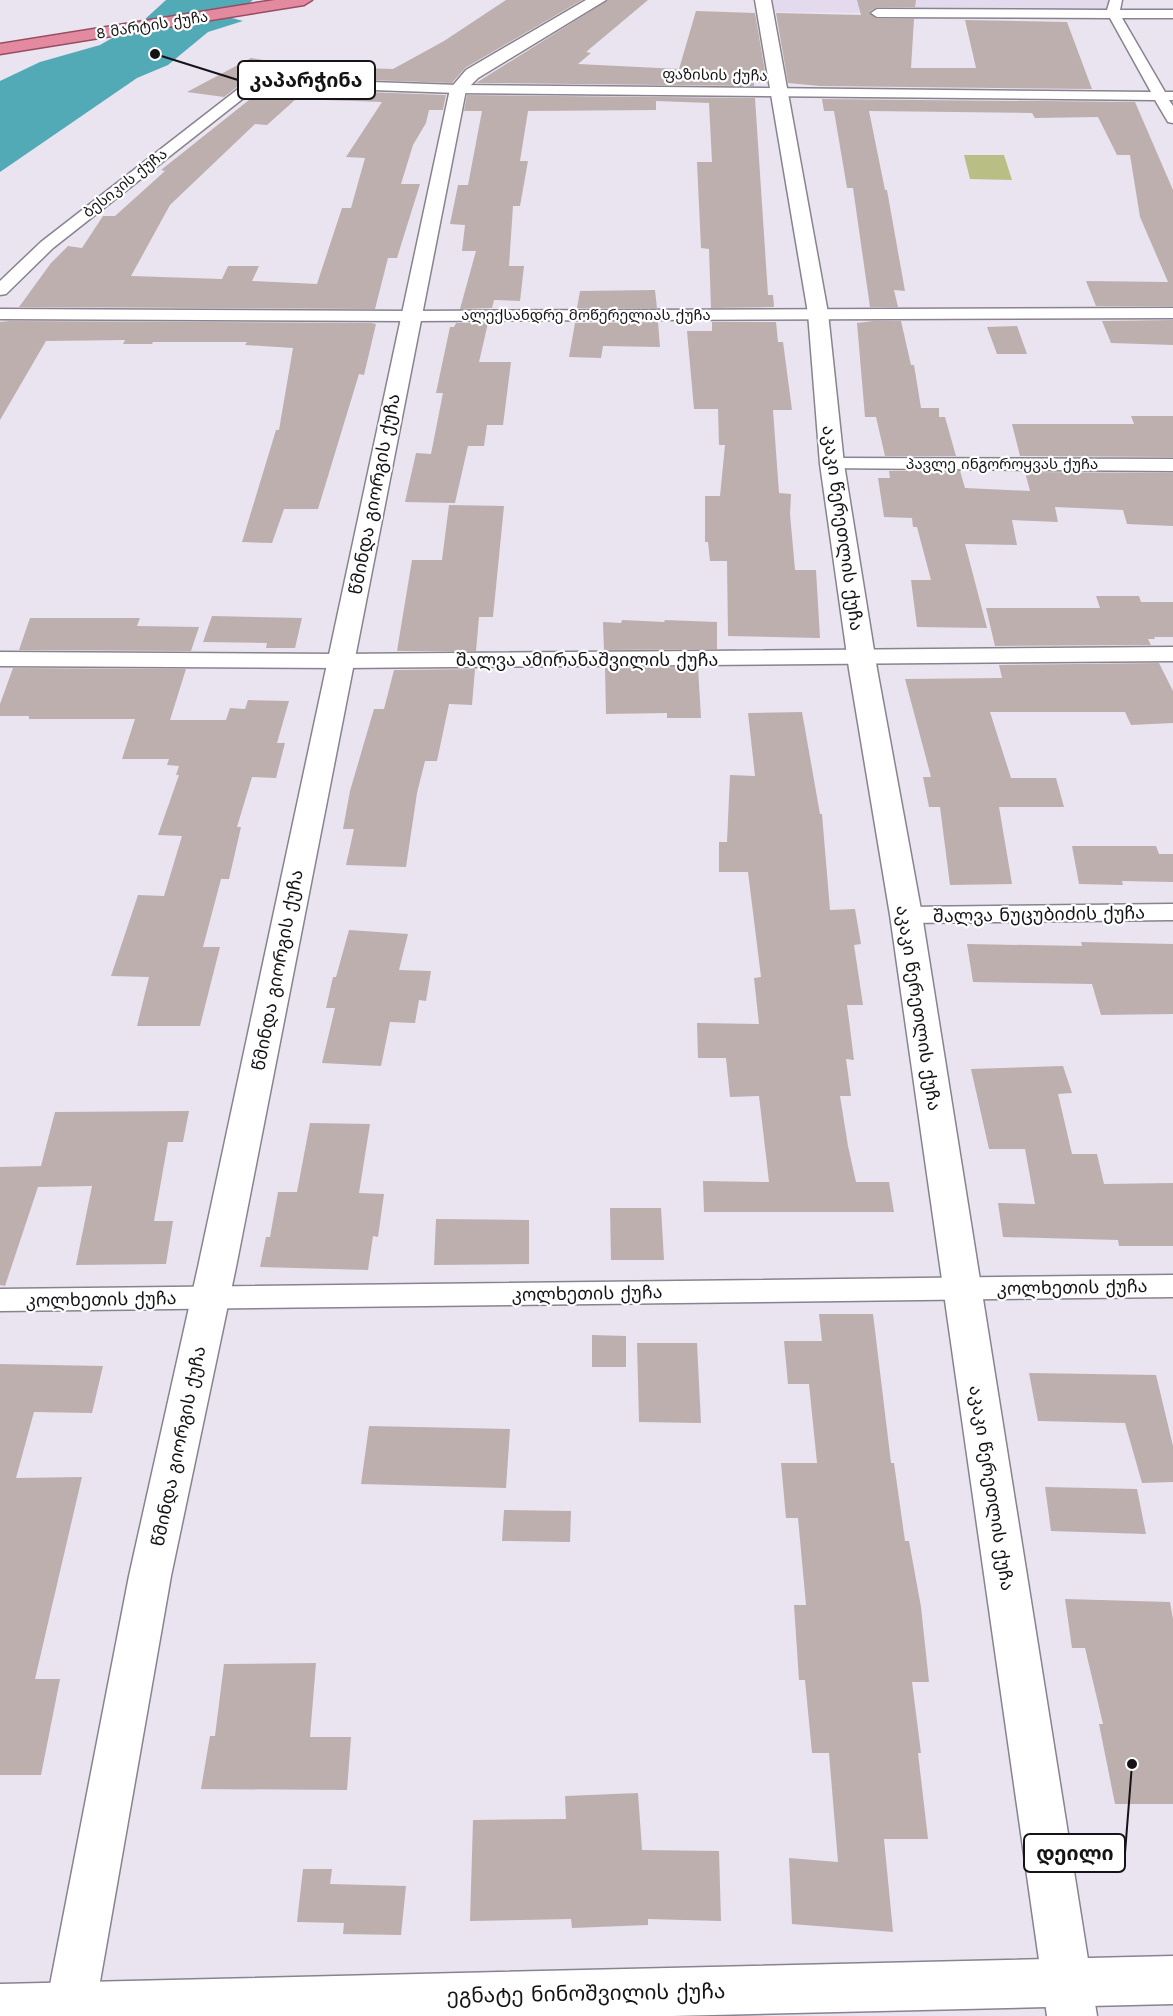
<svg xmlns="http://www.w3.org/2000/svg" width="1173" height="2016" viewBox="0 0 1173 2016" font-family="'Work Sans','Noto Sans Georgian',sans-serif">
<rect width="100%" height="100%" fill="#e9e4f0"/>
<path fill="#e3daed" d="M763,0H1117L1114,14L766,12Z"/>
<path fill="#b9be85" d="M964,155H1004L1012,180L970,179Z"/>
<path fill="#53aab7" d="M166,0H253L232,18L243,21L208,32L168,65L137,78L0,172V81L40,62L100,45L114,37L132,31Z"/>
<path fill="#bdafad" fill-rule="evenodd" d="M506,0H582L465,68L452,83L256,76L250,77L224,97L187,92L251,58L301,66L393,69L444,41Z
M608,0H648L586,52L591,53L578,64L679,69L696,11L755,13L767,83L754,82V86L476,83Z
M857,0H916L915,7H877L869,12L877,19H914L911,68H976L965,20L1067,22L1092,89L820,86L788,83L776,13L861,15Z
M260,88L446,95L443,110H429L426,123L413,145L401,184H420L397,258H388L375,309L19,307L51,263L68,246L82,248L103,216H115L165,171L161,170L249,100L246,99ZM296,99L382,102L346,157L365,158L351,208H342L317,284L252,281L259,266H228L222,279L131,276L170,205L255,124L267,125Z
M467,95L755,98L768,295H773L774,307L711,308L709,249L701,248L697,162H712L709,103L656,101V110L528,111L520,161H528L520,206H513L509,266H524L520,301L494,300L492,308L460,309L476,251H462L465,225L450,224L458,185H468L482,111H464Z
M822,99L1135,102L1173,190V306H1096L1086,281L1168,282L1140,217L1130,155H1117L1098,117L1035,118L1032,113L869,111L885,190H887L905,291L894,290L898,307H870L853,188H847L834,111H824Z
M655,290L657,308H577L580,291Z
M1173,320V345L1111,343L1102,321Z
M9,321L371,323L376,324L364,375L359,374L318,509H284L272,543L242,542L276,430H279L293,348L245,345L247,342H153L152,344H123L125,340L46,341L0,420V322Z
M873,321H901L911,365H914L921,408H939V417H945L956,456H885L876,417H865L857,323Z
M658,322L660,347L603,346L601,358L569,357L575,323Z
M712,322H776L778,342H783L792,410H773L779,493L791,494L790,514L795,570H816L820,638L728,636L727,561H710L708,542H705V496H720L725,445H719L718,409H694L687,331H712Z
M456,323H488L479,362H511L503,425H487L484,446H468L455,503L405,502L416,453L431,454L443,393H436L450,327H454Z
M1017,326L1027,354H997L987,327Z
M1131,416H1173V457L1020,456L1012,424H1134Z
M889,471H960L965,488L1030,491L1025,472L1173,473V526L1127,524L1123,510L1055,507L1058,522L1012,520L1017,545L965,544L987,628L917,627L911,580H931L917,527H913L912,518L884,517L878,478H890Z
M449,505L504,506L493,617H479L476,651H397L412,560H442Z
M1096,596H1139L1141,602H1173V637H1154L1155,639H1148L1151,645L995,646L986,608H1100Z
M212,616L302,618L295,648H266L267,643L203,642Z
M30,618H140L137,626L199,627L191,651L19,650Z
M622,620L664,622L665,620L717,622V649L604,650L603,622L621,623Z
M1159,663L1173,691V723L1131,725L1125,712H990L1011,778H1056L1064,807H999L1012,884L950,885L940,807H929L923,777H931L905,679L1002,678L999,665Z
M698,667L701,718H667V713L606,714L605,668Z
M13,668L186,669L170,720H226L230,708L245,709L248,700L289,701L277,743H285L276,778L252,777L237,827H241L229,879H221L203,947H220L200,1026H137L149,977L111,976L138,895L164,896L182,836L158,835L179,775H176L179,766L167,765L169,759H122L135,719H29V716H0V704Z
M475,669L472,705L449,704L437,761H425L417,793L406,867L346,865L354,829H343L350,791L374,709H384L394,670Z
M802,712L820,814H822L830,910L855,909L861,944L854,945L863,1005H847L854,1060L846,1059L851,1096H840L848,1146L856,1182H889L894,1212H704L703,1181L769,1182L759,1096L730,1097L726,1058H698L697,1023L759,1024L754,978L761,977L748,872H719V842H727L730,775L755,776L748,713Z
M1072,846H1156L1159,854H1173V882L1122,881L1123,885L1079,884Z
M349,930L408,934L399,970L431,971L426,1001L419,1000L415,1023L390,1022L381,1066L322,1063L335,1008H326L333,977H336Z
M1081,942L1173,944V1014L1101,1015L1092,984L973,982L967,944L1082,946Z
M1063,1066L1072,1093L1058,1094L1072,1154H1097L1104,1184L1173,1183V1246H1119L1118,1240L1003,1237L998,1203L1035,1204L1025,1149H989L971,1069Z
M189,1111L183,1142H168L154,1221H173L166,1264L76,1265L92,1186L38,1187L5,1286L0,1285V1167L41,1166L55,1112Z
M310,1123L370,1124L359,1193L384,1194L378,1237L373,1236L368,1270L260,1267L266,1237H270L278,1192H297Z
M610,1208H661L664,1260H611Z
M436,1219L529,1220V1264L434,1265Z
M819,1314H873L891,1463H894L905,1541H909L921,1607L929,1682H912L921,1753H918L928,1839H884L893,1932L792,1924L789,1858L838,1862L829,1753H812L805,1680H799L794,1605H806L798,1518H786L781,1463H817L809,1384H788L784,1341H822Z
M592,1335L626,1336V1367H592Z
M637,1343H697L701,1423L639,1422Z
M0,1364L103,1366L92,1413L34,1412L16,1478L82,1477L35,1679H60L41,1775H0Z
M1029,1373L1156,1375L1173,1446V1482L1142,1483L1125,1423L1038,1421Z
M369,1426L510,1429L506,1488L361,1484Z
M1045,1487L1137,1489L1146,1534L1051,1531Z
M504,1510L571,1511L570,1542L502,1541Z
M1065,1599L1170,1602L1173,1619V1804H1115L1099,1724H1103L1085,1648H1072Z
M316,1663L310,1737H351L347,1790L201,1789L210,1736H215L224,1664Z
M638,1793L642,1850L719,1851L721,1921L648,1919V1925L572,1928L571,1919L470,1921L473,1820L566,1819L565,1796Z
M303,1869H332L330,1884L406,1886L401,1935L343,1934L344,1923L297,1922Z"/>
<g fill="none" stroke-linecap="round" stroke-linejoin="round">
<g stroke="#88838e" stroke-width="3">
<path id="minor" d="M1110,0H1122L1120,10H1173V18H1122L1165,92H1173V100H1169L1173,106V123L1168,122L1155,100L458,93L259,86L53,248L6,294L0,295V281L41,242L251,79L256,78L458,85L1151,92L1110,18L877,17L871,13L877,9L1107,10Z
M1173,308V318L410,321L0,319V309L410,311Z
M832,458L1173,459V471L825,468L822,464L825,460Z
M1173,647V661L341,668L0,666V652L341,654Z
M1173,904V920L906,923L897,920L893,915L897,910L906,907Z
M1173,1275V1297L0,1311V1289Z"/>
</g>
<g stroke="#88838e" stroke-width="3">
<path id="tertiary" d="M1173,1956V2004L672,2016H0V1984Z"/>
</g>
<g stroke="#88838e" stroke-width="3">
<path id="secondary" d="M586,0H606L478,78L466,90L236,1267L171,1576L94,2016H44L129,1576L198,1267L450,89L466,70Z
M755,0H771L828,313L844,464L877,669L922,915L1097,2016H1047L890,915L849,669L820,464L808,313Z"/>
</g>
<g stroke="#974d61" stroke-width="3">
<path id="trunk" d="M275,0H312L304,5L0,54V44Z"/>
</g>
<use href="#minor" fill="#fff" fill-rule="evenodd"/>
<use href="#tertiary" fill="#fff" fill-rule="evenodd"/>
<use href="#secondary" fill="#fff" fill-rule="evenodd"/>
<use href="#trunk" fill="#e48aa0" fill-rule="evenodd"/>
</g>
<g text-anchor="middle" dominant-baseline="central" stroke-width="4.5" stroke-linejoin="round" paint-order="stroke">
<g font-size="15" fill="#151317" stroke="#fff">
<text transform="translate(152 25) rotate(-9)">8 მარტის ქუჩა</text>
<text transform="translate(715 75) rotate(1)">ფაზისის ქუჩა</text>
<text transform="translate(125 183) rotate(-38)">ბესიკის ქუჩა</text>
<text x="586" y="315">ალექსანდრე მოწერელიას ქუჩა</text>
<text x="1002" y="464">პავლე ინგოროყვას ქუჩა</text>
</g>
<g font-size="18" fill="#151317" stroke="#fff">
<text transform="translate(374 494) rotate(-79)">წმინდა გიორგის ქუჩა</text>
<text transform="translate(843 528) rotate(82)">აკაკი წერეთლის ქუჩა</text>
<text x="587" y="659">შალვა ამირანაშვილის ქუჩა</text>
<text transform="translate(1039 914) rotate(-1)">შალვა ნუცუბიძის ქუჩა</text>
<text transform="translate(277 970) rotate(-79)">წმინდა გიორგის ქუჩა</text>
<text transform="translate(919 1008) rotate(81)">აკაკი წერეთლის ქუჩა</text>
<text transform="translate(1072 1287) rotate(-1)">კოლხეთის ქუჩა</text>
<text transform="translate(587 1293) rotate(-1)">კოლხეთის ქუჩა</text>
<text transform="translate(101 1299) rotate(-1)">კოლხეთის ქუჩა</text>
<text transform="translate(178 1446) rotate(-78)">წმინდა გიორგის ქუჩა</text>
<text transform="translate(992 1488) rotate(81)">აკაკი წერეთლის ქუჩა</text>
</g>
<g font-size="21" fill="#151317" stroke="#fff">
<text transform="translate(586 1993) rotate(-1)">ეგნატე ნინოშვილის ქუჩა</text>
</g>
</g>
<path fill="none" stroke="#151317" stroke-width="2" d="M155 54L238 80M1132 1764L1125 1853"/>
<g fill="#151317" stroke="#fff" stroke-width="2">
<circle cx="155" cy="54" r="6"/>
<circle cx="1132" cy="1764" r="6"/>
</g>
<g fill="#fff" stroke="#151317" stroke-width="2">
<rect x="238" y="61" width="137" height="38" rx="6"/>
<rect x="1024" y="1834" width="101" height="38" rx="6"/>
</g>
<g font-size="20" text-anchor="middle" font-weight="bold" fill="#151317">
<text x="306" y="87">კაპარჭინა</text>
<text x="1075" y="1860">დეილი</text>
</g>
</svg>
